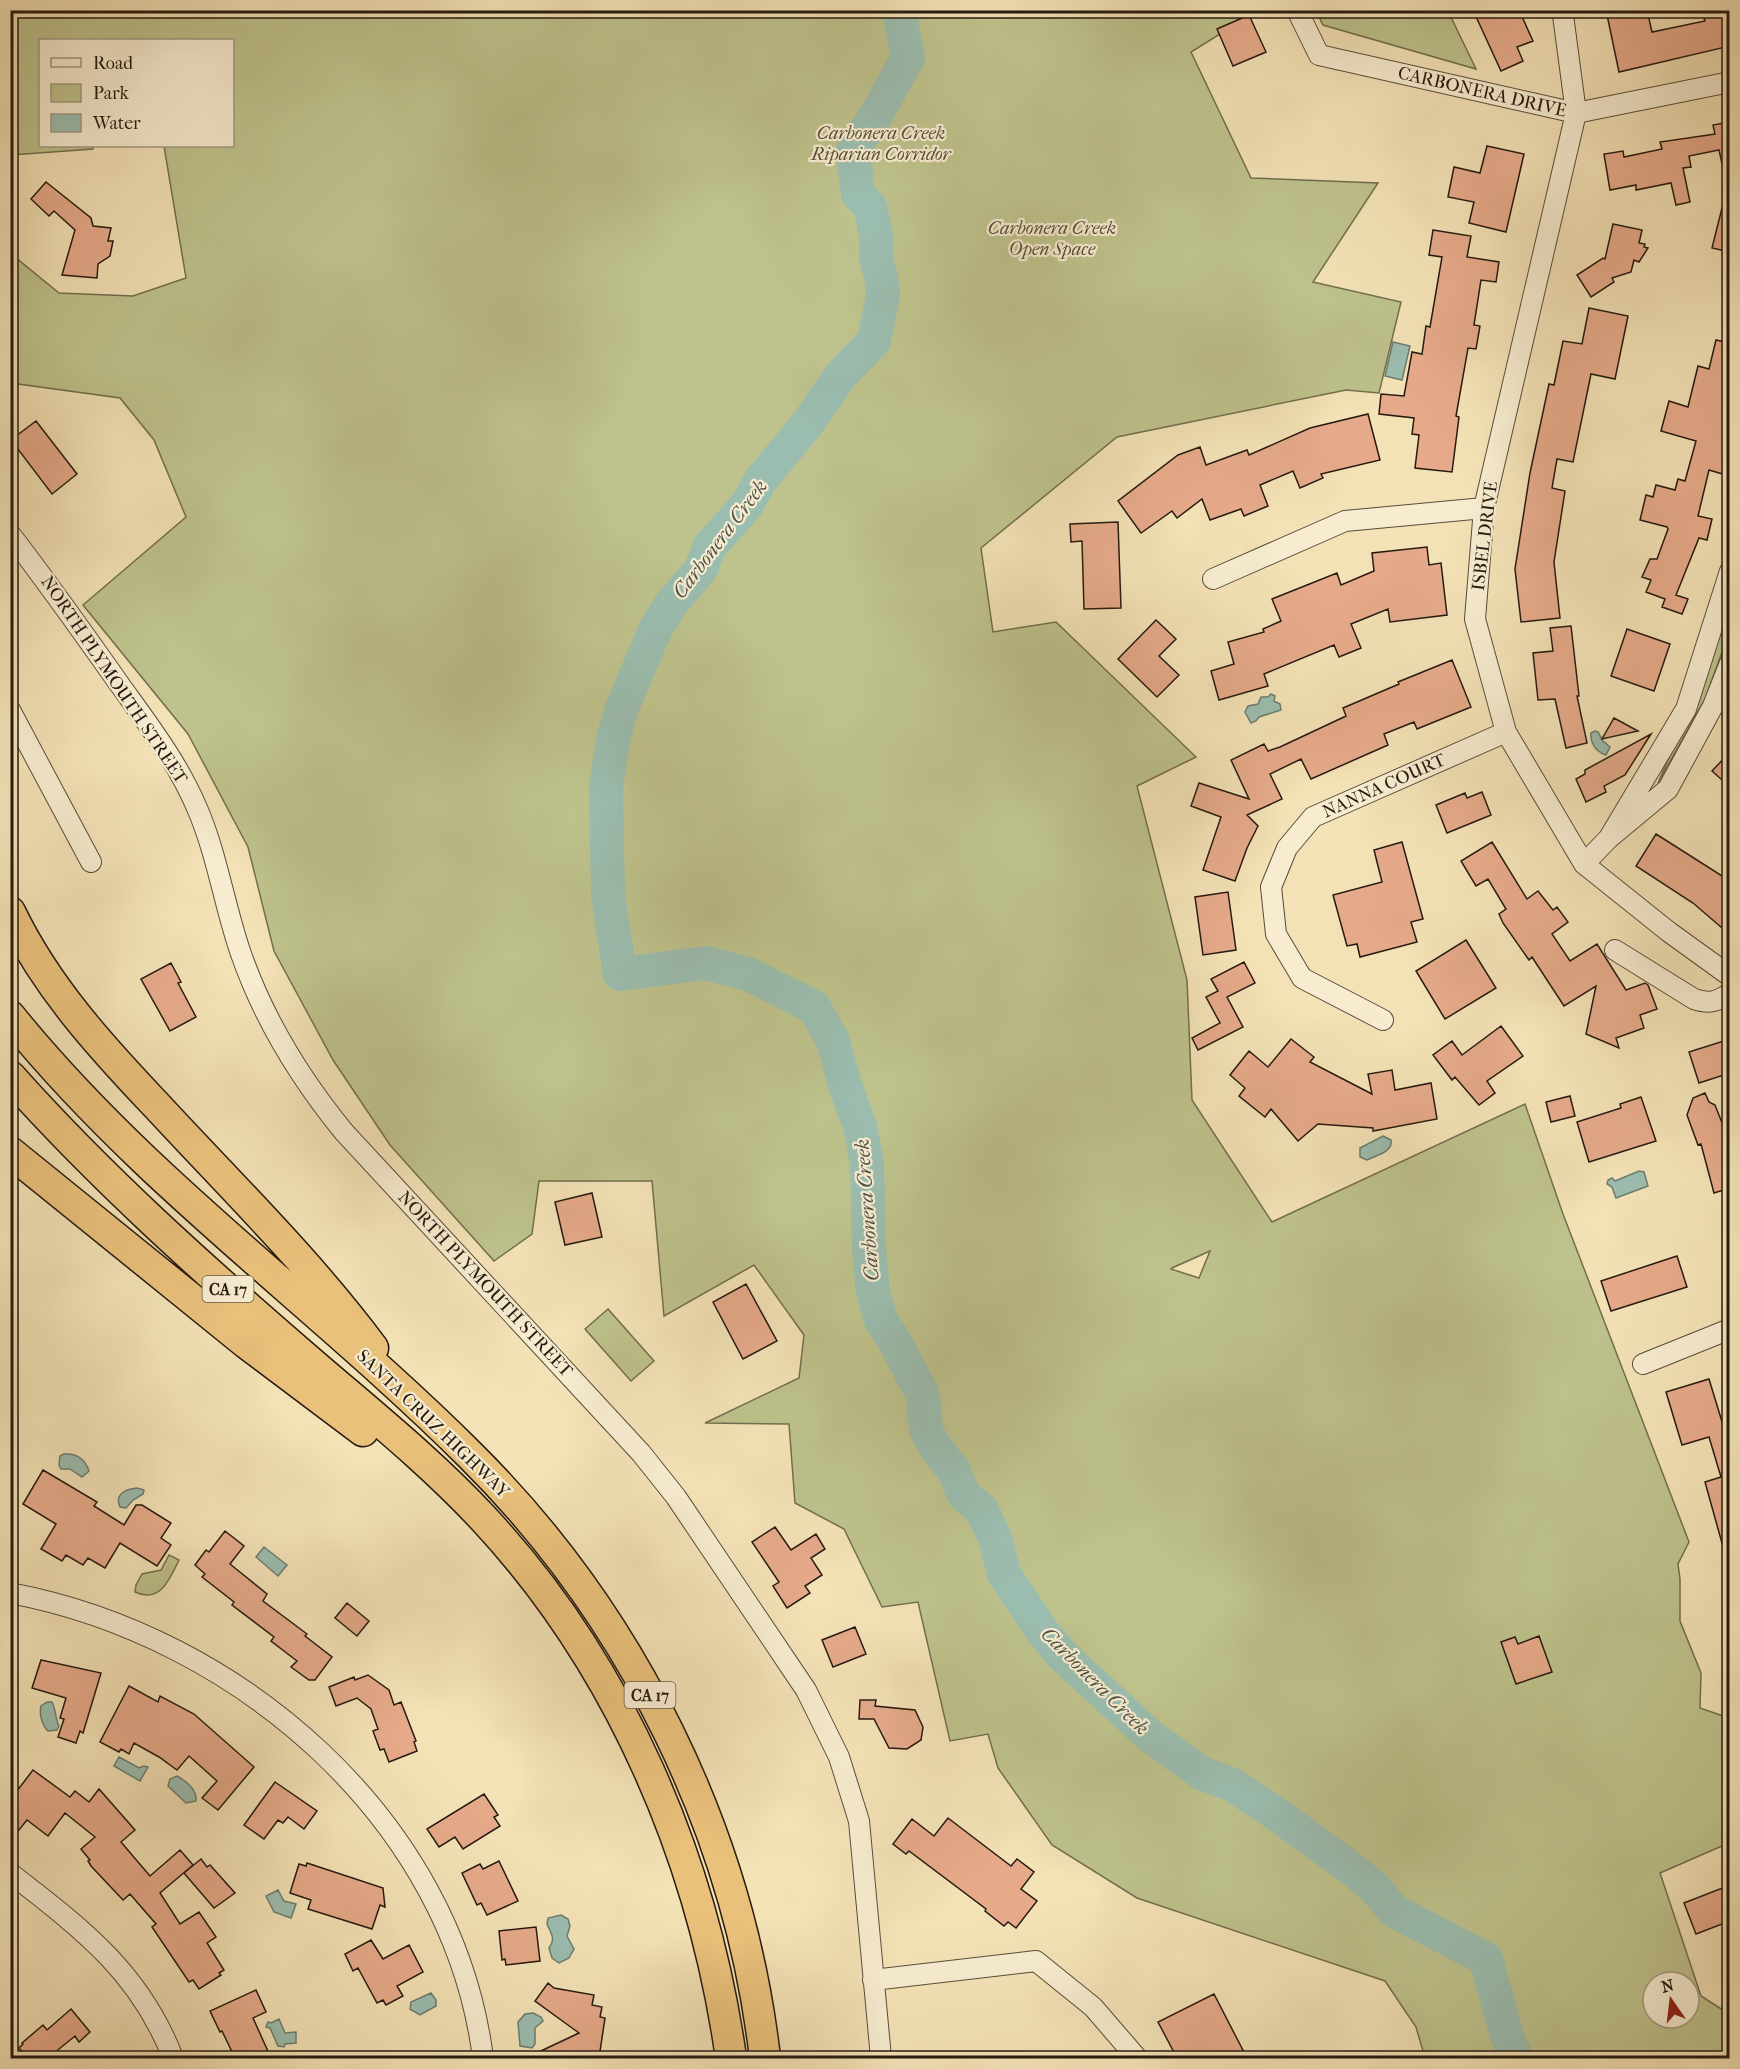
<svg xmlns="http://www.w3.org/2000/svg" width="1740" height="2069" viewBox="0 0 1740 2069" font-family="'IM FELL French Canon',serif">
<rect width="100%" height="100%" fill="#f3e2b6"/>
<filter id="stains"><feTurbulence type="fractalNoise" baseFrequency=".00333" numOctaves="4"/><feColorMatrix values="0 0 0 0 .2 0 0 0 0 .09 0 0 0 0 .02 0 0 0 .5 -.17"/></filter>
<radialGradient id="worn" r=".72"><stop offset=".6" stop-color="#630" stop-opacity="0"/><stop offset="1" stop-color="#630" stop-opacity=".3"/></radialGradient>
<path fill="#bec28c" stroke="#726e4e" stroke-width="1.5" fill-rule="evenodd" d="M11,11H1257L1191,52L1251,178L1378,183L1313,282L1401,302L1379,393L1346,390L1117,437L981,548L993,632L1056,622L1196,757L1137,786L1187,980L1192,1100L1272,1222L1525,1104L1563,1214L1689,1542L1678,1564L1680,1579V1621L1701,1673L1700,1708L1729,1718V1843L1660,1873L1701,1996L1729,2014V2058H1425L1416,2027L1385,1981L1137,1898L1052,1845L998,1768L988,1734L950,1741L918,1602L882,1607L844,1529L795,1503L789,1424L705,1423L799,1378L804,1335L754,1265L664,1316L652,1181H539L532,1234L494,1261L390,1145L333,1060L274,951L248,847L188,734L83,605L186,517L154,440L120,398L11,383L10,253L59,293L133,296L186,278L164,146H232V40H40V146H92L93,149L11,155ZM1210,1251L1199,1278L1171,1269L1172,1268ZM1653,1982H1689V2018H1653Z
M1316,11H1448L1476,69L1323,25Z
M1729,602V633L1705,699L1658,783L1695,696Z
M608,1309L654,1361L631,1381L585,1329Z
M169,1555L179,1560C170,1578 161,1604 135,1592L136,1585L142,1574L161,1570Z"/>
<path fill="#9bbdaf" stroke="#6c7c6f" stroke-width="1.5" d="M1393,342L1410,346L1402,380L1385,376Z
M1271,694L1275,696L1274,701L1280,704L1281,710L1259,717L1256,721L1251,723L1245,712L1248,706L1258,704L1261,697H1268Z
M1595,731L1598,732L1603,741L1610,747L1606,755C1596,752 1590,743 1591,733Z
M1383,1136L1391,1140C1393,1152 1377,1155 1367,1160L1360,1157V1148Z
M1639,1171L1644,1172L1648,1186L1616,1198L1612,1187L1607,1184L1608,1180L1612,1178L1615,1181Z
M64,1454C76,1453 85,1459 89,1471L82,1477L70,1469H61L59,1465L60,1456Z
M137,1488L144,1490L143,1494L133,1500L126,1508L120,1507C114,1494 126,1489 137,1488Z
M264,1547L287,1565L278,1576L256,1557Z
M47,1702H52C56,1709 55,1718 59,1726L57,1730L48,1731C42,1725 39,1714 41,1706Z
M119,1757L139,1768L144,1766L148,1767L140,1781L114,1766Z
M177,1776C187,1782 197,1789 196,1801L186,1803L168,1786L170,1779Z
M278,1890L284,1901L296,1904L291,1918L274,1912L266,1896Z
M561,1915L568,1919L570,1926L567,1936L574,1949L569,1958L559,1963L552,1958L549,1948C556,1938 551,1934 547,1924L548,1918Z
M431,1993L436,2000V2006L420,2015L410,2009L411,2002Z
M533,2013L541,2017L543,2021L535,2028V2044L532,2048L520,2046L518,2022L525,2014Z
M279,2019L285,2033L296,2032V2043L285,2044L284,2047L278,2046L270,2028L266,2027L268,2022L271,2023Z"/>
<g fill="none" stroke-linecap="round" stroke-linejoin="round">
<path stroke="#9bbdaf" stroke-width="34" d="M899,10L908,57L878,112L853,150L858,194L870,207L876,234V259L881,277L883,295L874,341L841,375L808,423L760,481L747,505L710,546L701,569L671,604L655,630L622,708L613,739L606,788L608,896L620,974L706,963L748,974L814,1007L833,1041L845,1085L860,1127L867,1163L869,1248L873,1292L881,1320L895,1342L923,1395L926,1429L931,1440L941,1455L953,1469L964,1495L981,1509L995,1538L1004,1574L1042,1631L1062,1655L1150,1736L1203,1774L1231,1784L1278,1815L1352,1869L1375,1888L1394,1911L1486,1959L1507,2036L1516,2058"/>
</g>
<path fill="#e6aa8a" stroke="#261a10" stroke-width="1.5" d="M1473,10H1519L1533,41L1517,47L1523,61L1501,71Z
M1606,10H1647L1652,32L1705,21L1704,18L1714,15L1713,10H1730V46L1619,72Z
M1249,15L1266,52L1233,66L1217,29Z
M1730,122V168H1723L1719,150L1689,156L1691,167L1683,168L1690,202L1676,205L1671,183L1636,190V185L1610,190L1604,154L1623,151L1624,157L1662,149L1660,142L1715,134L1713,125Z
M1487,146L1524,154L1506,232L1469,223L1474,202L1448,197L1454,167L1480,173Z
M46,182L91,218L93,226L111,228L108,241H113L110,256L98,264L97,278L62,275L75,230L54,211L49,216L31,199Z
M1724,200H1730V252L1712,248Z
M1613,224L1642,230L1639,243L1645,244L1644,247L1648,248L1639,262L1634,260L1631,272L1612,278L1614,282L1591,297L1577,275L1603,258L1605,259Z
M1433,230L1471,236L1467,257L1499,262L1496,282L1481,280L1474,325L1480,326L1476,349L1468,348L1456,416L1459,417L1452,472L1415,468L1419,435L1412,434L1414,418L1379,414L1381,394L1404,396L1412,352L1422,354L1426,326L1430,327L1442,257L1429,255Z
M1589,308L1628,316L1615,379L1591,374L1573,462L1557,459L1552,488L1565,491L1554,562L1560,618L1521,622L1515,569L1530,473L1549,384L1554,385L1563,341L1582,344Z
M1716,340L1730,343V462L1726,475L1709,470L1698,516L1712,519L1707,540L1699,538L1676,595L1688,599L1682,614L1662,607L1665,599L1646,592L1651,580L1642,577L1650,559H1657L1668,529L1667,527L1640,520L1646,495L1653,497L1656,485L1675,490L1678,479L1685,481L1696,441L1661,431L1669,401L1688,407L1698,366L1709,369Z
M1368,414L1380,460L1321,474L1323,478L1300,488L1293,471L1260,485L1268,506L1244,516L1241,509L1210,520L1202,499L1177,518L1172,511L1141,533L1118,501L1178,455L1200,447L1206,465L1247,450L1249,455L1310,428Z
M36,421L77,474L52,494L11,440Z
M1118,522L1121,608L1084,609L1082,541L1071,542L1070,524Z
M1427,547L1429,565L1441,563L1447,615L1390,622L1388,609L1351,624L1361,648L1339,657L1334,645L1264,674L1268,686L1219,700L1211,671L1234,664L1228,642L1264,632L1263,629L1281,621L1272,599L1337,573L1341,585L1374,571L1372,553Z
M1156,620L1176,639L1159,656L1179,675L1157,697L1118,659Z
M1571,626L1579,696H1577L1587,743L1566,748L1555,699L1538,700L1533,653L1553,651L1550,628Z
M1627,629L1670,644L1654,691L1611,676Z
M1452,660L1471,707L1417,729L1414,722L1384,734L1388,745L1311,779L1301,759L1270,774L1282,799L1247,815L1258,826L1247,848L1235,881L1203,870L1221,817L1191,806L1199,783L1249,799L1231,760L1264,744L1268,751L1280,747L1346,716L1343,708L1399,684L1398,682Z
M1614,718L1638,731L1602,739Z
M1651,734L1625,775L1604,786L1606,792L1586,802L1576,779L1585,774V770Z
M1730,752V787L1712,771Z
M1482,792L1491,815L1447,833L1436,805L1465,793L1467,798Z
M1656,834L1730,881V918L1721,927L1693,903L1636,866Z
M1402,842L1423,919L1411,922L1417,942L1360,957L1357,944L1347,946L1333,895L1382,882L1374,850Z
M1492,842L1527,899L1538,891L1553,910L1557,907L1568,922L1552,934L1570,961L1597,944L1626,990L1645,983L1648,985L1657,1009L1640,1015L1644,1028L1616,1038L1619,1048L1586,1034L1596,986L1564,1006L1532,957L1529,960L1503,923L1499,914L1506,909L1488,879L1476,886L1461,861Z
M1228,892L1236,950L1203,955L1195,897Z
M1466,940L1496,988L1445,1019L1416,971Z
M1244,962L1255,983L1227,997L1243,1027L1198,1050L1192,1038L1220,1023L1206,997L1218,991L1211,979Z
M171,963L181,982L178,983L196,1017L170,1031L141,979Z
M1501,1026L1523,1056L1487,1081L1495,1093L1479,1105L1455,1077L1452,1080L1433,1055L1452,1041L1462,1055Z
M1291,1039L1314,1057L1310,1062L1372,1094L1368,1074L1392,1070L1395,1090L1431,1083L1437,1119L1373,1131V1128L1318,1124L1298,1141L1271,1109L1265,1117L1239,1096L1245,1088L1230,1075L1249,1051L1268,1067Z
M1730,1039V1073L1699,1083L1689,1052Z
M1705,1093L1709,1102L1715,1105L1730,1143V1188L1714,1193L1701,1144L1698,1145L1687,1115L1693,1098Z
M1570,1096L1575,1116L1551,1122L1546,1102Z
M1641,1097L1656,1141L1589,1162L1577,1122L1621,1108L1620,1104Z
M592,1193L602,1237L565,1245L555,1202Z
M1677,1256L1687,1287L1611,1311L1601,1281Z
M746,1284L777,1341L743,1359L713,1302Z
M1709,1379L1730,1448V1553L1725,1554L1705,1482L1721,1477L1709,1437L1682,1445L1666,1392Z
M43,1470L97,1502L94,1506L124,1525L136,1505H142L171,1523L161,1538L171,1545L157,1566L120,1543L105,1568L88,1558L83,1565L66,1555L62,1561L41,1549L56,1524L23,1504Z
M775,1527L791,1550L816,1534L825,1549L811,1558L822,1575L805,1586L810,1593L787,1608L773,1586L779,1582L752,1542Z
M225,1531L244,1546L230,1564L267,1594L263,1601L307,1634L305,1636L332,1657L315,1680H309L291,1667L297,1661L271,1641L274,1637L232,1605L234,1602L202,1577L205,1574L195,1565L206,1550L209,1552Z
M347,1603L369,1621L357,1636L335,1618Z
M855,1627L866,1654L833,1667L822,1640Z
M1539,1636L1552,1672L1516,1684L1501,1642L1515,1637L1518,1644Z
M41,1660L101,1673L83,1733L80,1731L76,1743L58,1737L64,1719L60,1718L66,1698L32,1688Z
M368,1675L389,1690L394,1705L401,1702L416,1741L414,1742L417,1751L389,1762L384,1749L380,1750L373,1731L378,1729L371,1709L357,1698L336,1706L329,1687L354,1677L355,1680Z
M129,1686L158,1702L160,1696L194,1714L254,1767L218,1810L202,1798L217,1781L189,1756L177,1770L159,1757L134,1743L129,1754L121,1749L119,1752L100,1742Z
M860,1700H876L875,1706L915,1710L923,1727L921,1740L907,1749L889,1748L874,1719H859Z
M33,1770L70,1797L75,1791L89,1802L99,1789L135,1830L121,1842L150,1876L180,1850L193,1865L160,1893L180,1924L199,1912L216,1937L207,1943L224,1970L219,1973L221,1975L199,1989L193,1980L189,1982L152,1927L156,1924L130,1894L123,1900L91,1866L88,1861L90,1860L81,1849L95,1837L65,1813L48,1836L27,1820L10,1841V1800Z
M275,1782L317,1811L304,1829L288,1817L283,1823L278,1820L264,1839L244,1825Z
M484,1794L498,1815L494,1817L500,1826L463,1849L455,1837L439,1847L427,1829Z
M948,1818L1011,1866L1017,1859L1034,1872L1021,1889L1037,1901L1016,1928L1008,1922L1004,1926L985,1911L986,1909L909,1851L906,1854L893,1844L912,1819L934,1836Z
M201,1859L207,1867L210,1865L235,1893L214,1908L184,1873Z
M499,1861L518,1901L487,1915L481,1903L477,1905L462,1873L480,1864L483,1869Z
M307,1863L383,1888L385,1907L380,1905L372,1929L308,1909L311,1900L290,1893L299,1864L306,1866Z
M1730,1885V1921L1696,1934L1684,1903Z
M536,1927L540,1961L506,1965L505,1959L502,1960L499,1931Z
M371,1940L383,1959L409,1945L423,1972L397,1986L403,1996L386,2005L383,2000L377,2003L358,1968L353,1971L345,1954Z
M548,1983L554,1988L594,1995L592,2005L602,2007L600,2017L605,2018L599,2058H526L579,2033L535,2001Z
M256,1990L266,2012L253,2018L271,2058H235L222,2031L220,2032L210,2011Z
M1214,1994L1247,2058H1177L1158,2022Z
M71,2009L90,2032L79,2042L75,2036L48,2058H28L19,2048L23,2044L22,2043L43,2025L47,2030Z"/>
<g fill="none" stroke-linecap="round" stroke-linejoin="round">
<g stroke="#594c3a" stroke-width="22">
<path id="minor" d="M1297,10L1319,55L1576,113L1730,82
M1561,10L1563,15L1576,113L1484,508L1475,619L1506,732L1584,864L1669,932L1730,976
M10,534C48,583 84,634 120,685C148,724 178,763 197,808C217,854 224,904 240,951C263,1018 299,1077 344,1132L641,1453L676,1497L806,1690L839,1757L859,1821L881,2058
M1213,579L1345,521L1484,508
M10,710L91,862
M1609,838L1686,709L1730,571
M1584,864L1609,838L1668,789L1713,706L1730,663
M1615,950L1694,999C1709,1004 1717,1002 1730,993
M1383,1020L1302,978L1276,934L1271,887L1287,848L1313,817L1506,732
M1643,1364L1730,1329
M10,1593C239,1636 453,1820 483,2058
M10,1873C81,1928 140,1972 173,2058
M873,1980L1036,1961L1093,2007L1137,2058"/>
</g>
<g stroke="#261a10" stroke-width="33">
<path id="highway" d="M10,912C46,987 101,1047 158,1107C231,1186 309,1262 373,1348
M10,1016C144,1182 321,1306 471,1456C632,1616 739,1832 765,2058
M10,1076C101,1178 203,1269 306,1358C366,1410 429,1460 483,1518C621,1666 703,1860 731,2058
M10,1152L246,1343L363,1431"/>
</g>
<use href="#minor" stroke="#f7ecd0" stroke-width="20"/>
<use href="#highway" stroke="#eac17b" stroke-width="30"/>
</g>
<g text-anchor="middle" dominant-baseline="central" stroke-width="4.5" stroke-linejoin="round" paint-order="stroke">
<g fill="#f7ecd0" stroke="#65594a" stroke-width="1.5">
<rect x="202.5" y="1276" width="51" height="26" rx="4.5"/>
<rect x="624.5" y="1682" width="51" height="26" rx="4.5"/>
</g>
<g font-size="16" font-weight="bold" fill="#261a10">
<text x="228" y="1289">CA 17</text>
<text x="650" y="1695">CA 17</text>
</g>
<g font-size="18" fill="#261a10" stroke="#f7ecd0">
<text transform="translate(1482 92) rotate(13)">CARBONERA DRIVE</text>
<text transform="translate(1485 536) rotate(-83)">ISBEL DRIVE</text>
<text transform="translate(114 680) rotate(56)">NORTH PLYMOUTH STREET</text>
<text transform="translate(1384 786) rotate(-24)">NANNA COURT</text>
<text transform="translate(485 1284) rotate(47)">NORTH PLYMOUTH STREET</text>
<text transform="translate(433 1424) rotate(44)">SANTA CRUZ HIGHWAY</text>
</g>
<g font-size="18" font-style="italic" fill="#544c35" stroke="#f7ecd0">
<text x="881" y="133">Carbonera Creek<tspan x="881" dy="21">Riparian Corridor</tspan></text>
<text x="1052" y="228">Carbonera Creek<tspan x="1052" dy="21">Open Space</tspan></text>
</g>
<g font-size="20" font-style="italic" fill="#4f5348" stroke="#f7ecd0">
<text transform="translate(720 539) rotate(-53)">Carbonera Creek</text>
<text transform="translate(867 1210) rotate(-94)">Carbonera Creek</text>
<text transform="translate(1095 1681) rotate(45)">Carbonera Creek</text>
</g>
</g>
<rect width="1740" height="2069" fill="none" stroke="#f3e2b6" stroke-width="36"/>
<rect x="12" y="12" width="1716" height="2045" fill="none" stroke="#261a10" stroke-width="3"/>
<rect x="18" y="18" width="1704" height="2033" fill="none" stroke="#261a10" stroke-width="1.5"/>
<rect x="39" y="39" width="195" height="108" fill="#f7ecd0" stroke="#a39883" stroke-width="1.5"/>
<rect x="51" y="58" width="30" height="9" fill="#f7ecd0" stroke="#a39883" stroke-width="1.5"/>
<text x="93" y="69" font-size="18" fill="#261a10">Road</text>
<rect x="51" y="84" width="30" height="18" fill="#bec28c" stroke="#a39883" stroke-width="1.5"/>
<text x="93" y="99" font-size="18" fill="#261a10">Park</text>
<rect x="51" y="114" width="30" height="18" fill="#9bbdaf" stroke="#a39883" stroke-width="1.5"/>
<text x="93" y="129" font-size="18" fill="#261a10">Water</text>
<g transform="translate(1671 2000) rotate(346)"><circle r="28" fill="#f7ecd0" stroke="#a39883" stroke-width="1.5"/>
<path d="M0-4.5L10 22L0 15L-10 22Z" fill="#8f2418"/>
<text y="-9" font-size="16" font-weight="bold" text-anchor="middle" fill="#261a10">N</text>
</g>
<rect width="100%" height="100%" filter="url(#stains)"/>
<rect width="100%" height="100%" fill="url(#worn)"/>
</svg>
